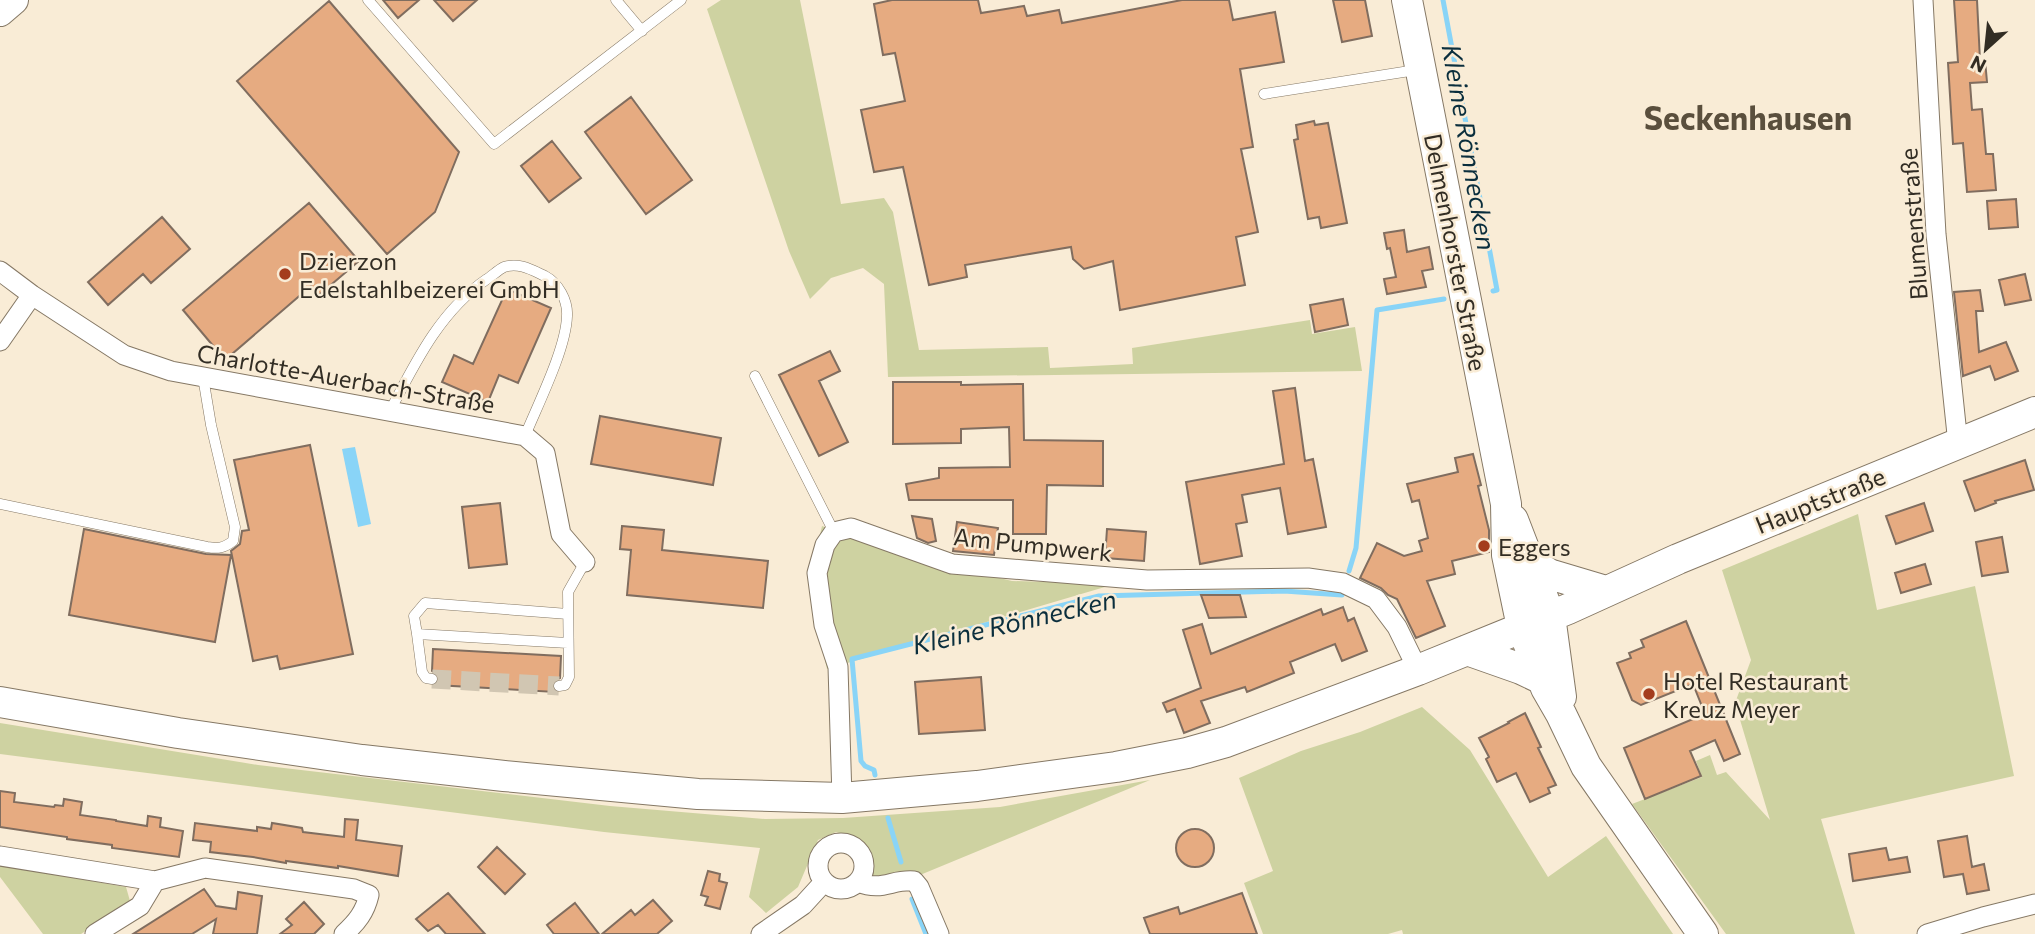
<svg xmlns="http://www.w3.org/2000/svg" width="2035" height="934" viewBox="0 0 2035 934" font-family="Commissioner,sans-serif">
<rect width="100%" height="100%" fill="#f9ecd6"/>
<path fill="#ced2a1" d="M721,0H800L841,204L884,198L893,212L919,350L1048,347L1050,368L1133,364L1132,348L1310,320L1312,334L1355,327L1362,371L888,377L884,284L863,268L831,278L810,299L789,251L707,9Z
M1858,514L1877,610L1975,586L2014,776L1821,819L1855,934H1726L1632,804L1702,777L1696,761L1710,755L1717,775L1726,772L1770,820L1735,703L1751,660L1722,570Z
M822,526L882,549L1012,581L1115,584L827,669L817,626L818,544Z
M1422,707L1470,750L1548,877L1606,836L1673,934H1403L1402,930L1388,934H1263L1244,883L1273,871L1239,778L1301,751L1360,732Z
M0,723L258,765L610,806L765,819L843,818L1000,807L1150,780L920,875L893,873L873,877L867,854L857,839L836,832L818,840L798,887L766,913L749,897L760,848L604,832L0,754Z
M0,865L126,887L130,901L81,934H43L0,877Z"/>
<path fill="#89d4f7" d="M355,447L371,524L358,527L342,449Z"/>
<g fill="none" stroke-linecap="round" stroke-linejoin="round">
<path stroke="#89d4f7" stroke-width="5" d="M1443,0L1497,290L1493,291
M1349,571L1356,548L1377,310L1444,299
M875,775L874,770L865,766L861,761L852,659L1099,596L1284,591L1342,595
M888,818L901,862
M912,899L926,934"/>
</g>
<path fill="#e6ab81" stroke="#806d5f" stroke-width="2" d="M383,0H419L398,18Z
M434,0H477L453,21Z
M892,0H978L981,13L1024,6L1027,16L1059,10L1062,23L1182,0H1229L1233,20L1275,12L1284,62L1240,69L1253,147L1241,149L1258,232L1236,237L1245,285L1120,310L1113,261L1084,269L1073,259L1071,247L965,265L967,277L929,285L903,167L874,172L861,110L905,101L895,53L883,55L874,4Z
M1333,0H1365L1372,36L1342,42Z
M1954,0H1977L1980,60H1985L1987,82L1970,83L1972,110L1982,109L1986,154H1993L1996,190L1967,192L1963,143L1953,144L1948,63L1958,62Z
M329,1L459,152L435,212L387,254L237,81Z
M631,97L692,180L646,214L585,132Z
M1314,121L1315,125L1328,123L1347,223L1321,228L1319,217L1308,219L1294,140L1298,139L1296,125Z
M552,141L581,178L549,202L521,166Z
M2016,199L2018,227L1989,229L1987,201Z
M309,203L359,261L319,295L311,286L225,360L183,310Z
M162,217L190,249L151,283L143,274L108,305L88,282Z
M1404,230L1407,252L1429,247L1433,269L1422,271L1426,287L1387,294L1384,279L1396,277L1390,248L1387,249L1384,233Z
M2025,274L2031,300L2005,305L1999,280Z
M507,289L551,308L518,383L499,375L488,402L442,382L454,355L473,364Z
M1980,290L1983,311H1976L1979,352L2006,342L2018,371L1995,380L1990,366L1963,376L1954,292Z
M1343,299L1348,325L1315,332L1310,305Z
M830,351L840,371L819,381L848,442L819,456L779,375Z
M893,382H961V385L1023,384L1024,440L1103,441V486L1047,485L1046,534H1013V500H909L906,484L939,478V468L1010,467L1009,427L961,429V443L893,444Z
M1295,388L1305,461L1313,459L1326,527L1288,534L1280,488L1242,495L1247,522L1236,524L1242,556L1200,564L1186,482L1284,464L1273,391Z
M600,416L721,438L713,485L591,464Z
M310,445L353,654L280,669L277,656L253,661L231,551L240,544L242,531L249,530L234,460Z
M1473,454L1481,485L1478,486L1489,530V552L1452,561L1455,574L1427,581L1445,626L1416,638L1397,599L1388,595L1381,588L1360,578L1377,543L1404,556L1422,551L1419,541L1428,538L1419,500L1412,502L1407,484L1458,472L1455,458Z
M2025,460L2034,490L1995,501L1996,503L1975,511L1964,481Z
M500,503L507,564L469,568L462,507Z
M1924,503L1933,531L1896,544L1886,516Z
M912,516L932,519L936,541L928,543L917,538Z
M957,522L998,528L994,555L953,551Z
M622,526L664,530L662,550L768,561L763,608L627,595L631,550L620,549Z
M84,529L206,554L231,555L215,642L69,615Z
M1107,529L1146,532L1144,561L1105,558Z
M2002,537L2008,572L1982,576L1976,542Z
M1925,564L1931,584L1901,593L1895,573Z
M1201,595H1240L1246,617L1209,618Z
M1343,607L1348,621L1354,618L1367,651L1342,661L1335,644L1290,662L1294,673L1247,692L1245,687L1201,701L1210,723L1184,733L1175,709L1167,712L1163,703L1201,688L1183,630L1202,624L1211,654L1321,609L1323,615Z
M1686,621L1740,754L1724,761L1715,740L1690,751L1701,776L1645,799L1624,748L1705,714L1693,684L1641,705L1632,700L1617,663L1631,658L1629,653L1644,647L1641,640Z
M433,649L561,656L560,678L555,680L552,684L555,692L436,685L439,680L437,674L432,671Z
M981,677L985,730L919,734L915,682Z
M1525,713L1541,747L1538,748L1556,785L1548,788L1550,793L1530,802L1516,773L1497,782L1486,759L1489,757L1479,738L1509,723L1508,722Z
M0,791L15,793L14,802L54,807L55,805L63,806L64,799L82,802L80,815L116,820V821L147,826L148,816L161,818L160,827L183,831L179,857L112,848V845L67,839V837L0,827Z
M345,819L358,820L356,840L402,846L398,876L338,866V868L286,861V863L253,857L210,852L211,842L193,840L195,823L257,831V827L271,829L272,823L302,828L303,832L344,837Z
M1176 848a19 19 0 1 1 38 0a19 19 0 1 1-38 0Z
M1967,836L1972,867L1984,864L1989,890L1967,894L1963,874L1944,877L1938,841Z
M497,847L525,874L505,894L478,867Z
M1886,848L1889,860L1907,857L1910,872L1853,881L1849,854Z
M708,871L720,874L719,881L727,883L720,909L705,905L708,897L701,895Z
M204,889L216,906L236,909L238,892L262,896L257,934H213L216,919L192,934H133Z
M448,893L485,934H446L438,925L428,931L416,919Z
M1242,893L1257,934H1150L1144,918L1178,907L1180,914Z
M653,900L672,921L657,934H602L631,910L635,915Z
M304,902L324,924L314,934H280L292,925L286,919Z
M575,903L599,934H554L547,925Z"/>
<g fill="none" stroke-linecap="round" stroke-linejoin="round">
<path stroke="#d1c6b2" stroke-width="19" stroke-dasharray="19 10" stroke-linecap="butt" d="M432,679L559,686"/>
<g stroke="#857865" stroke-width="11">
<path id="lane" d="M368,0L494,144L681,0
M616,0L642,31
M1264,94L1416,70
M755,376L834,532
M390,411C415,363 440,311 487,279C492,276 498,270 504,267C519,262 532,270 545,276C558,283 568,300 567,316C566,349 538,404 525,436
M0,504L207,547C218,549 224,548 233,541L235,527L211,425L203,377
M417,634L414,616L425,603L568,614
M432,679L426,678L422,672L417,634L568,643
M559,686L565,685L569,677L568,592L585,562"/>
</g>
<g stroke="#857865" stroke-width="21">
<path id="street" d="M1923,0L1936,234L1958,444
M0,271L32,295L124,355L171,371L525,436L545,453L561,534L585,562
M0,341L32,295
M842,798L838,667L824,625L817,573L825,545L834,532L851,528L952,564L1147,580L1308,578L1343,583L1376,599L1397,627L1418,670
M818 866a23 23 0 1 1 46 0a23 23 0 1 1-46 0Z
M0,856L155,881
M858,882C883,892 891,879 914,881L919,887L939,934
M95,934L140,906L155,881L205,868L354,889L369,895C365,912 357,922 344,934
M761,934L803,905L824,882
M1927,934L1983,917L2035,904"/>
</g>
<g stroke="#857865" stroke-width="30">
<path id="secondary" d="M0,12L14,0"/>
</g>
<g stroke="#857865" stroke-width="32">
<path id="primary" d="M1407,0L1506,504L1507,555L1522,627L1546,688L1561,714L1586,766L1703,934
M1513,520L1550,616L1561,697
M1530,562L1549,574L1606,591
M1467,650L1521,669L1542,679
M0,702L178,733L362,760L504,776L698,794L842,798L977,786L1116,767L1187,753L1226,742L1418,670L1568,609L1678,559L2035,412"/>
</g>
<use href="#lane" stroke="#fff" stroke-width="10"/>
<use href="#street" stroke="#fff" stroke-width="19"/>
<use href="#secondary" stroke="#fff" stroke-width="28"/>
<use href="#primary" stroke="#fff" stroke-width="30"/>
</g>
<g fill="#a43d1d" stroke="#f9ecd6" stroke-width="2.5">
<circle cx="285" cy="274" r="7"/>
<circle cx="1484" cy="546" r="7"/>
<circle cx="1649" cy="694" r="7"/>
</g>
<g text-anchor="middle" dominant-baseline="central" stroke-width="5" stroke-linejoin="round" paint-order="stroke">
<g font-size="24" fill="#322d24" stroke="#f9ecd6">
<text transform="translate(1913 224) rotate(-94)">Blumenstraße</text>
<text transform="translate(1456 252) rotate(79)">Delmenhorster Straße</text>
<text transform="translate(346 378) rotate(10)">Charlotte-Auerbach-Straße</text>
<text transform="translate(1820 500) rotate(-22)">Hauptstraße</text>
<text transform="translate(1033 544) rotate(6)">Am Pumpwerk</text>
</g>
<g font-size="24" fill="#322d24" stroke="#f9ecd6" text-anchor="start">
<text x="299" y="260">Dzierzon<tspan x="299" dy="28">Edelstahlbeizerei GmbH</tspan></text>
<text x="1498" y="546">Eggers</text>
<text x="1663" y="680">Hotel Restaurant<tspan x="1663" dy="28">Kreuz Meyer</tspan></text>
</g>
<g font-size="26" font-style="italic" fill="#0a2e3d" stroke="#f9ecd6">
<text transform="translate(1470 147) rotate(80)">Kleine Rönnecken</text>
<text transform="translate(1014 621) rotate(-13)">Kleine Rönnecken</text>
</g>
<g font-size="32" font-weight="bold" fill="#5a4f3d" stroke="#f9ecd6">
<text x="1748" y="117">Seckenhausen</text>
</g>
</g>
<g transform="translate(1986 49) rotate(207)" stroke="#f9ecd6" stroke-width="5" paint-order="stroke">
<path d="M0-5L12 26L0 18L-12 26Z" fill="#322d24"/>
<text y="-10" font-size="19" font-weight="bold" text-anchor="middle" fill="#322d24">N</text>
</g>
</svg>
